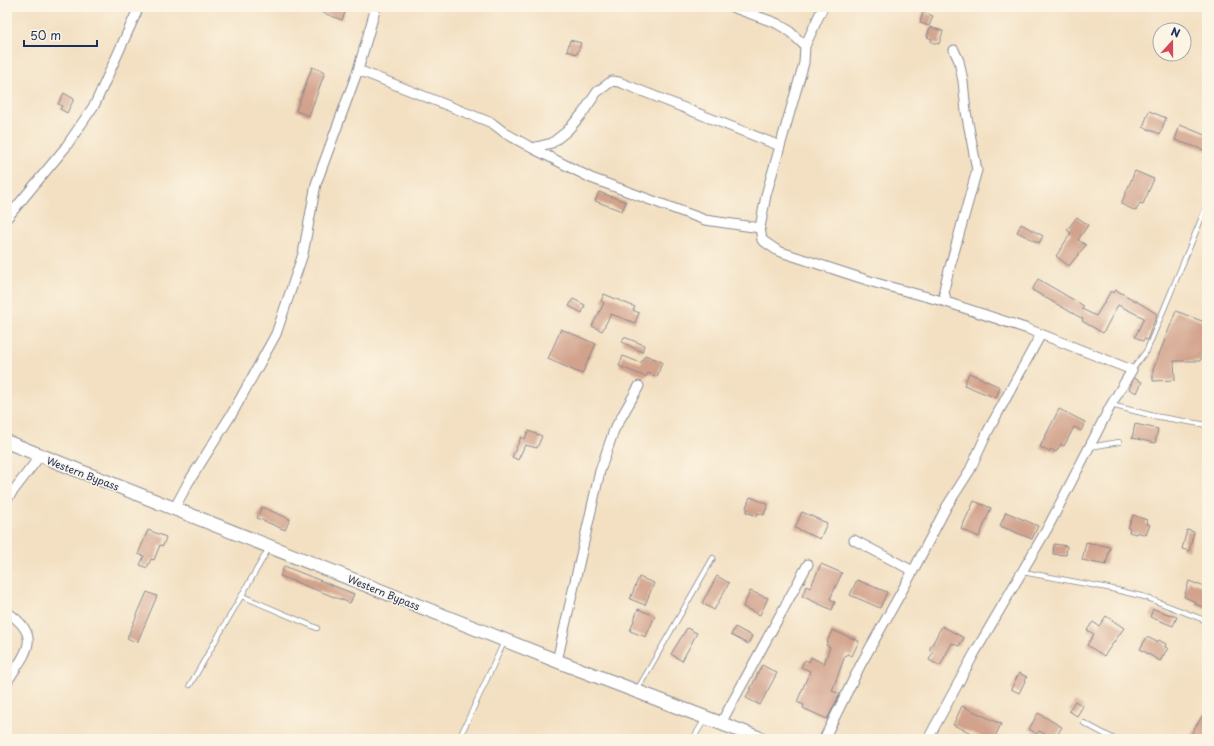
<svg xmlns="http://www.w3.org/2000/svg" width="1214" height="746" viewBox="0 0 1214 746" font-family="'Playpen Sans',sans-serif">
<rect width="100%" height="100%" fill="#fcf5e5"/>
<filter id="ink" filterUnits="userSpaceOnUse"><feTurbulence type="fractalNoise" baseFrequency=".025" numOctaves="2"/><feDisplacementMap in="SourceGraphic" scale="8" xChannelSelector="R" yChannelSelector="G"/><feConvolveMatrix kernelMatrix="1 2 1 2 8 2 1 2 1" color-interpolation-filters="sRGB"/></filter>
<filter id="wash" filterUnits="userSpaceOnUse"><feTurbulence type="fractalNoise" baseFrequency=".012" numOctaves="4" result="noise"/><feDisplacementMap in="SourceGraphic" scale="16" xChannelSelector="R" yChannelSelector="G"/><feGaussianBlur stdDeviation="0.9" result="paint"/><feColorMatrix in="noise" values="0 0 0 0 0 0 0 0 0 0 0 0 0 0 0 0 0 1.4 0 .05"/><feComposite in="paint" operator="in"/></filter>
<g filter="url(#wash)">
<rect width="100%" height="100%" fill="#f3e0c2"/>
<g id="blocks">
<path fill="#d2a28c" d="M308,7H347L342,20Z
M923,12L933,16L929,26L920,23Z
M930,27L943,31L939,44L931,42L932,39L927,37Z
M570,40L581,43L577,54L567,51Z
M312,67L325,72L309,116L296,111Z
M64,93L74,99L67,113L60,109L62,106L58,104Z
M1149,111L1166,118L1160,134L1143,127Z
M1180,125L1207,136V151L1175,140Z
M1135,171L1154,179L1143,204L1140,203L1136,211L1121,204Z
M599,192L626,202L622,211L595,201Z
M1077,217L1088,225L1078,240L1086,245L1069,266L1056,256L1071,233L1067,230Z
M1021,224L1043,236L1039,243L1017,232Z
M1038,279L1084,306L1082,309L1096,316L1111,291L1114,293L1116,290L1141,304L1157,314L1147,340L1144,339L1143,341L1135,337L1144,318L1118,305L1103,333L1082,321L1083,319L1032,290Z
M604,294L635,307L633,310L639,313L635,323L611,314L602,331L592,326L604,303L601,301Z
M573,299L585,305L582,313L569,306Z
M1176,311L1207,323V343L1200,361H1174L1175,380L1153,381V370Z
M561,329L596,344L582,374L548,359Z
M624,337L644,345L642,352L622,342Z
M645,355L662,362L657,377L648,373L646,377L619,366L623,356L641,363Z
M969,373L1000,387L996,398L964,385Z
M1134,378L1142,382L1137,393L1129,389Z
M1059,409L1085,422L1081,431L1074,427L1064,446L1061,444L1056,452L1050,449L1049,452L1040,447Z
M1135,424L1158,429L1155,443L1132,438Z
M528,431L542,436L537,448L525,445L518,460L512,457L521,437L525,439Z
M750,497L768,504L764,515L758,513L757,516L746,512L748,509L746,508Z
M974,501L991,508L979,537L961,529Z
M262,507L290,519L285,530L257,518Z
M802,512L827,523L820,539L795,528Z
M1006,512L1038,526L1032,539L1000,526Z
M1133,515L1147,520L1146,524L1150,525L1146,535L1137,532L1136,534L1129,532L1130,529L1128,528Z
M148,530L166,537L163,546L160,545L154,560L151,559L147,568L140,565L144,556L138,554Z
M1187,530L1194,532L1189,551L1182,549Z
M1086,542L1110,547L1106,565L1082,560Z
M1054,544L1067,546L1066,555L1053,554Z
M821,564L842,573L830,599L835,602L832,610L802,596L806,586L810,588Z
M284,566L354,594L350,603L280,576Z
M717,576L729,583L714,610L702,603Z
M639,577L654,583L645,605L630,599Z
M857,580L887,592L880,608L850,595Z
M1189,581L1207,588V602L1205,608L1195,604L1196,602L1184,597Z
M750,591L768,598L760,615L743,607Z
M147,592L157,596L137,643L127,638Z
M638,609L655,616L646,637L630,631Z
M1153,609L1177,617L1173,626L1150,617Z
M1106,616L1124,628L1104,656L1087,645L1094,634L1087,630L1093,622L1099,626Z
M942,626L964,638L959,646L952,643L940,666L929,660L933,652L929,650Z
M735,627L752,636L748,644L731,635Z
M687,628L697,633L682,661L671,654Z
M832,630L859,641L852,656L847,654L845,656L832,691L840,694L827,719L803,708L804,705L797,702L810,671L801,667L805,660L809,662L811,657L824,664L830,647L826,645Z
M1147,637L1157,642L1159,640L1166,644L1165,647L1168,648L1160,661L1140,649Z
M762,665L777,673L760,705L746,698Z
M1019,673L1027,677L1019,693L1011,689Z
M1075,701L1083,706L1077,716L1069,711Z
M962,706L1001,724L994,739H986L953,725Z
M1207,709V739H1189L1194,729Z
M1038,713L1062,727L1055,739L1039,731L1037,734L1029,729Z"/>
</g>
</g>
<g filter="url(#ink)">
<use href="#blocks" fill-opacity="0" stroke="#878890" stroke-width="1"/>
<g fill="none" stroke-linecap="round" stroke-linejoin="round">
<g stroke="#878890" stroke-width="6">
<path id="lane" d="M1132,370L1147,350L1207,205
M1111,405L1154,416L1207,425
M1090,447L1119,442
M1023,572L1108,588L1145,597L1207,621
M242,596L317,628
M190,685L269,548
M637,690L713,558
M1084,723L1114,739
M459,739L504,642
M693,739L705,719"/>
</g>
<g stroke="#878890" stroke-width="11">
<path id="street" d="M732,7L776,23L788,30L805,46L804,63L766,195L760,228L762,240L778,251L876,283L946,302L1028,329L1132,370L1111,405L1047,529L974,654L928,739
M805,46L823,7
M358,70L492,123L505,133L532,148L591,178L705,220L760,228
M532,148L552,143L567,131L582,114L597,92L612,81L619,82L780,146
M7,218L65,148L95,104L139,7
M946,302L944,290L946,281L977,170L966,112L963,81L959,61L954,50
M7,499L40,456
M174,509L188,483L233,412L276,334L303,254L316,184L358,70L376,7
M854,540L913,571
M7,612C44,637 25,653 7,682
M557,661L600,471L614,430L639,386
M721,723L808,564
M824,739L861,664L913,571L947,506L970,470L988,431L1041,334"/>
</g>
<g stroke="#878890" stroke-width="15">
<path id="primary" d="M7,442L557,661L762,739"/>
</g>
<use href="#lane" stroke="#fff" stroke-width="4.5"/>
<use href="#street" stroke="#fff" stroke-width="9"/>
<use href="#primary" stroke="#fff" stroke-width="13"/>
</g>
</g>
<g text-anchor="middle" dominant-baseline="central" stroke-width="3" stroke-linejoin="round" paint-order="stroke">
<g font-size="10" fill="#1b2f5e" stroke="#fcf5e5">
<text transform="translate(83 473) rotate(21)">Western Bypass</text>
<text transform="translate(384 592) rotate(22)">Western Bypass</text>
</g>
</g>
<rect width="1214" height="746" fill="none" stroke="#fcf5e5" stroke-width="24"/>
<g transform="translate(1172 42) rotate(21)"><circle r="19" fill="#fcf5e5" stroke="#a2a6af"/>
<path d="M0-3L7 15L0 10L-7 15Z" fill="#d1495b"/>
<text y="-6" font-size="11" font-weight="bold" text-anchor="middle" fill="#1b2f5e">N</text>
</g>
<path d="M24 40v6h73v-6" fill="none" stroke="#1b2f5e" stroke-width="2"/>
<text x="30" y="40" font-size="12" fill="#1b2f5e" stroke="#fcf5e5" stroke-width="3" paint-order="stroke">50 m</text>
</svg>
